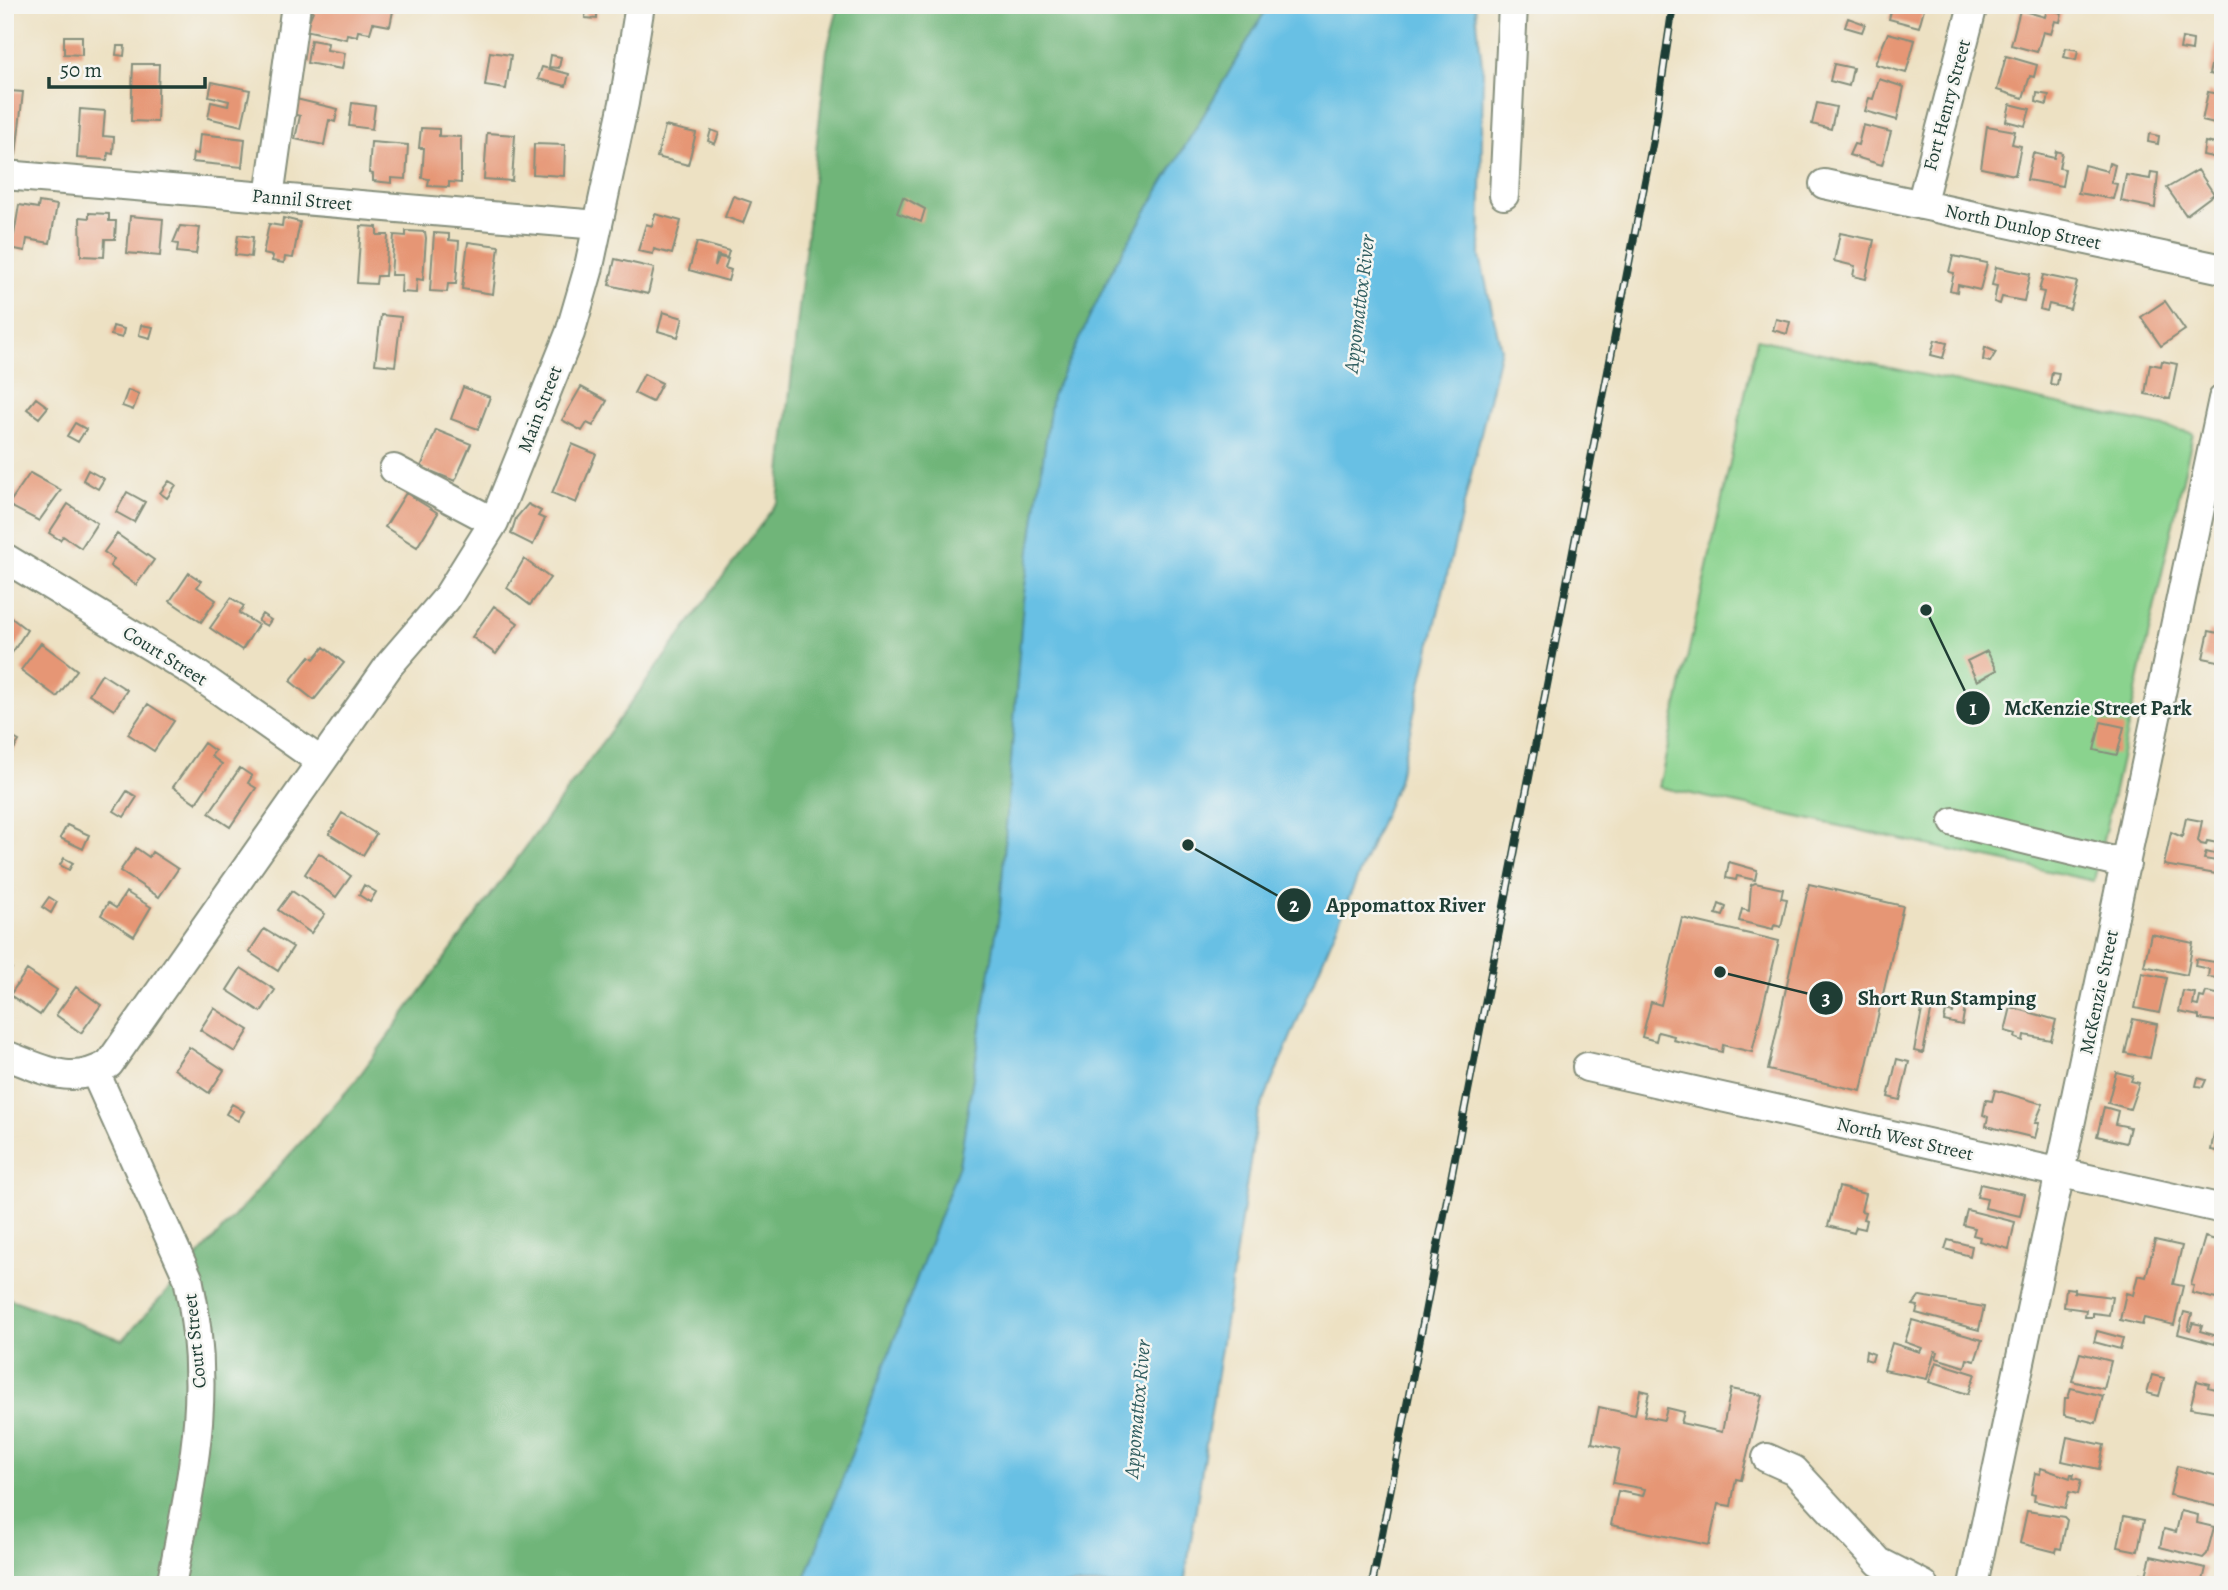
<svg xmlns="http://www.w3.org/2000/svg" width="2228" height="1590" viewBox="0 0 2228 1590" font-family="Alegreya,serif">
<rect width="100%" height="100%" fill="#f6f6f2"/>
<filter id="ink" filterUnits="userSpaceOnUse"><feTurbulence type="fractalNoise" baseFrequency=".0143" numOctaves="2"/><feDisplacementMap in="SourceGraphic" scale="14" xChannelSelector="R" yChannelSelector="G"/><feConvolveMatrix kernelMatrix="1 2 1 2 8 2 1 2 1" color-interpolation-filters="sRGB"/></filter>
<filter id="wash" filterUnits="userSpaceOnUse"><feTurbulence type="fractalNoise" baseFrequency=".00686" numOctaves="4" result="noise"/><feDisplacementMap in="SourceGraphic" scale="28" xChannelSelector="R" yChannelSelector="G"/><feGaussianBlur stdDeviation="1.57" result="paint"/><feColorMatrix in="noise" values="0 0 0 0 0 0 0 0 0 0 0 0 0 0 0 0 0 1.4 0 .05"/><feComposite in="paint" operator="in"/></filter>
<g filter="url(#wash)">
<rect width="100%" height="100%" fill="#ede1c3"/>
<path fill="#8ad38e" stroke="#548861" stroke-width="2" d="M1757,339L2193,433L2094,881L1659,787Z"/>
<path fill="#6fb579" stroke="#477956" stroke-width="2" d="M839,5H1269L1115,264L1052,396L1023,601L1000,909L959,1165L803,1585H5V1297L123,1340L354,1083L778,501L827,50Z"/>
<path fill="#67c0e4" stroke="#437e8c" stroke-width="2" d="M1269,5H1475L1483,72L1480,257L1501,349L1398,781L1257,1117L1184,1585H803L959,1165L1000,909L1023,601L1052,396L1115,264Z"/>
<g id="blocks">
<path fill="#e69675" d="M307,5H367L393,11L390,26L373,23L370,33L358,31L357,36L347,34L346,39L305,30L313,11L307,10Z
M586,5H597V19L585,18Z
M1897,5H1925L1919,27L1889,19L1892,7Z
M2047,9L2062,13L2060,22L2055,21L2051,34L2043,32L2037,52L2011,45L2020,10L2045,17Z
M1848,18L1865,24L1862,32L1845,27Z
M1888,33L1915,40L1906,73L1875,64Z
M64,36H82V55L64,54Z
M2182,38L2193,40L2192,51L2180,49Z
M311,40L328,43L327,50L345,53L342,69L307,63Z
M2216,44L2223,45V77L2209,74Z
M117,46H125L124,56L116,55Z
M2066,48L2078,50L2076,60L2064,57Z
M490,52L511,55L506,89L485,86Z
M551,55L561,57L559,68L549,67Z
M2006,56L2037,65L2034,77L2030,76L2023,98L1997,90Z
M133,64H159L157,122L131,121Z
M1834,64L1853,68L1849,86L1830,81Z
M542,67L569,74L566,86L538,79Z
M1879,79L1904,87L1897,120L1865,111L1869,98L1873,99Z
M212,82L250,90L242,126L208,118L211,102L228,106L229,101L209,96Z
M2219,89H2223V126L2202,121L2208,92L2218,94Z
M9,91L23,92L16,155L5,153Z
M2037,93L2049,95L2047,105L2036,102Z
M296,99L338,109L335,122L329,120L324,145L295,139L300,116L293,114Z
M352,103L375,106L372,129L349,126Z
M1817,103L1836,107L1831,129L1812,124Z
M2010,104L2030,109L2025,126L2006,121Z
M80,109L105,111L103,136L114,137L113,154L108,153L107,160L77,158Z
M1863,125L1891,132L1882,165L1849,155L1854,144L1858,145Z
M665,126L696,133L688,165L657,157Z
M1987,126L2015,131L2012,144L2021,146L2015,175L1981,168Z
M421,128L439,129V136L461,137V183L449,182V187L428,186L429,179L422,178L424,148H419Z
M711,130L719,133L715,144L708,141Z
M487,133L515,135L512,181L484,179Z
M200,134L245,139L242,167L192,162L193,153L198,154Z
M2149,134L2159,136L2158,144L2148,142Z
M371,142L408,145L406,179L391,178V183L373,181V174L369,173Z
M2205,142L2223,145L2222,159L2203,155Z
M534,144L565,145L564,176L533,174Z
M2056,151L2062,153L2059,168L2065,169L2062,186L2027,180L2033,153L2054,158Z
M2109,163L2115,165L2111,183L2117,184L2113,199L2078,193L2084,165L2107,171Z
M2198,170L2214,194L2186,215L2167,188Z
M2151,172L2158,173L2155,208L2121,201L2126,175L2150,179Z
M733,196L751,202L743,223L725,217Z
M903,197L925,209L921,222L897,213Z
M39,202L57,205L50,243L27,239L25,251L5,247V234L14,235L19,205L38,208Z
M89,213L109,214V221H116L115,239H105L104,257L81,256L80,217L89,218Z
M655,214L681,221L672,254L654,249L653,254L638,251L646,224L652,226Z
M130,216L163,219L160,256L127,253Z
M283,218L300,222L293,258L285,257L284,263L272,261L273,256L263,254L269,224L282,226Z
M180,226L200,228L196,254L177,252L178,244L173,243Z
M361,226L377,227V235H388L385,276H377L376,284L357,283Z
M406,231L425,232L426,238L423,280L417,279L416,293L401,292L402,275H391L394,235L406,236Z
M434,233L449,234V240L459,241L456,284H448L447,292L430,291Z
M1840,233L1874,240L1866,279L1853,276L1855,266L1834,261Z
M238,235L253,237L251,257L235,255Z
M468,242L499,246L493,294L462,289Z
M697,242L729,251L727,258L717,255L715,266L719,257L728,259L725,268L731,270L728,281L689,270Z
M1953,256L1987,263L1980,290L1958,285L1957,292L1950,290L1954,273L1949,272Z
M615,259L654,268L648,294L609,285Z
M1996,267L2030,274L2024,301L2002,297L2000,304L1994,302L1997,286L1992,285Z
M2043,275L2077,282L2070,309L2049,304L2047,311L2040,309L2044,292L2039,291Z
M2165,301L2185,330L2161,346L2141,317Z
M663,312L683,318L678,337L658,331Z
M381,315L401,317L395,366L375,364Z
M1776,319L1790,322L1787,334L1773,330Z
M141,325L153,327L150,338L139,335Z
M113,326L124,329L122,338L111,335Z
M1935,340L1947,343L1943,358L1931,355Z
M1985,347L1996,352L1990,362L1983,360Z
M2162,361L2177,364L2170,399L2145,394L2150,364L2161,366Z
M2052,372L2059,373L2057,385L2050,384Z
M644,374L662,383L652,402L634,393Z
M463,387L490,397L478,429L451,419Z
M581,387L607,401L593,426L587,423L582,431L562,420Z
M128,390L139,394L133,410L122,406Z
M36,398L48,407L39,418L27,409Z
M75,423L86,429L78,442L67,436Z
M436,430L471,444L455,481L421,467Z
M572,444L596,454L576,503L552,493Z
M88,470L104,479L98,489L83,480Z
M30,473L61,490L39,521L8,505Z
M169,481L176,485L167,498L160,493Z
M127,492L145,502L134,522L116,512Z
M406,493L438,513L417,547L385,527Z
M68,504L97,523L81,548L63,536L60,540L49,533Z
M528,504L541,511L538,516L545,519L533,545L511,534L516,518Z
M117,534L154,560L136,585L110,566L114,559L104,552Z
M524,559L550,578L530,605L507,588Z
M189,573L201,581L197,587L216,600L201,622L170,601Z
M2222,589L2223,590V609L2217,608Z
M231,598L244,606L239,613L258,625L242,650L210,628Z
M494,606L518,623L496,654L472,637Z
M5,613L27,630L12,653L5,649Z
M262,614L271,620L267,626L258,621Z
M2209,631L2223,634V662L2203,658Z
M41,643L77,670L57,697L21,670Z
M324,647L344,663L314,700L290,681L310,656L314,659Z
M1987,651L1997,670L1977,681L1967,661Z
M102,674L127,690L114,710L89,694Z
M148,704L174,721L154,751L128,734Z
M2101,722L2124,727L2117,755L2094,750Z
M5,733L19,741L9,757L5,755Z
M204,743L215,751L211,756L222,764L196,803L173,787Z
M240,768L252,776L248,783L256,788L230,827L209,813Z
M127,791L137,797L124,817L114,811Z
M342,813L376,834L363,855L329,834Z
M2186,818L2202,821L2198,841L2201,844L2206,845L2207,841L2223,844V856L2206,852L2204,859L2223,862L2222,875L2164,865L2171,832L2182,837Z
M67,825L89,835L83,849L60,838Z
M136,848L149,857L152,852L178,869L159,897L120,871Z
M319,853L351,876L336,897L305,874Z
M64,858L73,863L69,870L60,865Z
M1729,862L1757,870L1755,880L1737,876L1736,880L1726,878Z
M1755,883L1783,889L1781,898L1787,899L1781,927L1774,925L1773,929L1739,921L1742,909L1749,911L1751,885Z
M1809,884L1903,906L1861,1091L1768,1070Z
M364,885L376,892L370,902L359,895Z
M292,891L325,914L311,933L278,910Z
M126,892L151,907L134,936L101,915L108,903L116,908Z
M49,897L57,902L51,913L42,907Z
M1719,904L1726,907L1723,916L1716,914Z
M1682,918L1779,941L1752,1052L1723,1045L1722,1052L1673,1040L1674,1036L1658,1032L1656,1041L1642,1037L1651,1002L1661,1005Z
M264,929L293,947L278,971L249,952Z
M2151,934L2193,943L2187,975L2144,966Z
M2196,959L2221,963L2218,978L2208,977L2209,969L2195,966Z
M5,964L12,968L5,978Z
M241,968L275,990L261,1012L227,990Z
M27,970L57,990L40,1015L10,995Z
M2142,973L2167,978L2159,1013L2135,1008Z
M76,987L101,1005L81,1033L56,1015Z
M2183,991L2195,993L2193,1005L2198,1006L2200,997L2204,998L2206,992L2223,995V1022L2199,1019V1016L2179,1012Z
M1956,998L1963,1000L1962,1007H1965L1962,1025L1944,1021L1946,1011L1953,1013Z
M1923,1005L1932,1007L1923,1053L1914,1051Z
M2011,1007L2056,1020L2051,1040L2024,1035L2023,1041L2015,1038L2016,1034L2005,1031Z
M214,1008L249,1030L235,1052L200,1030Z
M2133,1019L2157,1024L2150,1058L2125,1053Z
M189,1047L224,1070L209,1093L174,1069Z
M1897,1059L1909,1062L1900,1100L1888,1097Z
M2116,1072L2133,1076L2131,1081L2139,1083L2130,1109L2108,1103Z
M2198,1078L2206,1080L2203,1087L2196,1086Z
M1995,1090L2043,1104L2035,1123H2039L2035,1138L1986,1126L1988,1117L1983,1115L1986,1100L1992,1101Z
M232,1104L244,1111L238,1121L226,1114Z
M2104,1107L2118,1111L2115,1124L2130,1127L2126,1143L2097,1136Z
M2214,1133L2223,1135V1152L2211,1150Z
M1980,1184L2025,1194L2020,1216L1985,1208L1987,1199L1977,1197Z
M1839,1187L1865,1194L1861,1211L1865,1212L1863,1219L1867,1220L1865,1229L1856,1227L1854,1233L1828,1226Z
M1967,1210L2015,1222L2009,1249L1979,1241L1980,1237L1973,1235L1975,1228L1963,1225Z
M2205,1237L2223,1242V1292H2218L2216,1299L2192,1293L2194,1286L2191,1285Z
M1948,1240L1972,1246L1970,1256L1945,1249Z
M2155,1240L2182,1246L2173,1284L2183,1286L2174,1325L2144,1318L2142,1325L2120,1320L2126,1293L2133,1295L2138,1275L2146,1277Z
M2066,1288L2074,1289V1292L2112,1297L2109,1315L2093,1313V1317H2085L2086,1310L2064,1307Z
M1920,1296L1984,1307L1979,1330L1916,1313L1918,1306L1913,1305Z
M2184,1312L2192,1314L2188,1330L2190,1331L2193,1323L2202,1325L2200,1331L2217,1336L2215,1344L2178,1334Z
M1912,1320L1982,1340L1975,1361L1967,1359L1965,1367L1936,1358L1938,1352L1935,1351L1927,1379L1884,1370L1892,1343L1920,1352L1922,1348L1905,1342Z
M2097,1331L2123,1338L2120,1349L2094,1342Z
M1866,1351L1874,1354L1872,1361L1865,1359Z
M2080,1353L2111,1361L2104,1389L2072,1381Z
M1936,1362L1975,1374L1968,1394L1929,1382Z
M2152,1375L2164,1378L2159,1396L2147,1393Z
M2197,1381L2209,1384L2208,1387L2216,1389L2217,1385L2223,1386V1413L2190,1408Z
M2071,1388L2103,1396L2096,1423L2064,1415L2065,1398H2068Z
M1731,1389L1762,1395L1741,1480L1736,1479L1731,1506L1718,1504L1709,1545L1611,1525L1618,1491L1643,1496L1645,1489L1613,1483L1620,1449L1592,1443L1599,1407L1635,1415L1640,1390L1649,1392L1644,1416L1664,1420L1667,1408L1684,1412L1681,1423L1722,1432Z
M2067,1437L2104,1445L2099,1469L2062,1461Z
M2177,1466L2223,1477L2219,1507L2170,1495Z
M2041,1468L2070,1478L2071,1474H2074L2073,1478L2081,1480L2078,1494L2069,1492L2065,1508L2034,1501L2035,1495L2031,1494L2035,1473L2040,1474Z
M2027,1511L2064,1517L2067,1520L2061,1549L2057,1548L2056,1552L2020,1543Z
M2181,1511L2198,1515L2197,1523L2214,1527L2207,1554L2203,1558L2160,1547L2164,1529L2176,1532Z
M2124,1516L2144,1520L2138,1551L2118,1547Z
M2151,1556L2206,1568L2202,1585L2137,1583L2140,1573L2146,1575Z"/>
</g>
</g>
<g filter="url(#ink)">
<use href="#blocks" fill-opacity="0" stroke="#868f7c" stroke-width="2"/>
<g fill="none" stroke-linecap="round" stroke-linejoin="round">
<g stroke="#868f7c" stroke-width="32">
<path id="minor" d="M5,175L598,225
M1824,184L2223,269
M1504,195L1513,5
M269,197L296,5
M1921,205L1973,5
M394,469L494,522
M5,558L195,673L320,761
M1954,822L2126,864
M5,1055C44,1069 70,1087 109,1064L390,664L446,599L494,522L570,333L588,271L624,103L640,5
M1587,1067L2223,1209
M95,1072L188,1278C213,1393 193,1472 171,1585
M1767,1458L1794,1470L1879,1562L1924,1585
M1973,1585L2223,399"/>
</g>
<use href="#minor" stroke="#fff" stroke-width="28"/>
<g stroke="#1f3d34" stroke-width="8">
<path id="rail" d="M1372,1585L1653,140L1673,5"/>
</g>
<use href="#rail" stroke="#f6f6f2" stroke-width="5" stroke-dasharray="16" stroke-linecap="butt"/>
</g>
</g>
<g text-anchor="middle" dominant-baseline="central" stroke-width="5" stroke-linejoin="round" paint-order="stroke">
<g font-size="19" fill="#1f3d34" stroke="#f6f6f2">
<text transform="translate(1947 105) rotate(-75)">Fort Henry Street</text>
<text transform="translate(302 200) rotate(5)">Pannil Street</text>
<text transform="translate(2023 227) rotate(12)">North Dunlop Street</text>
<text transform="translate(540 409) rotate(-69)">Main Street</text>
<text transform="translate(165 656) rotate(32)">Court Street</text>
<text transform="translate(2099 992) rotate(-78)">McKenzie Street</text>
<text transform="translate(1905 1139) rotate(13)">North West Street</text>
<text transform="translate(195 1341) rotate(-96)">Court Street</text>
</g>
<g font-size="21" font-style="italic" fill="#315e60" stroke="#f6f6f2">
<text transform="translate(1359 304) rotate(-83)">Appomattox River</text>
<text transform="translate(1137 1409) rotate(-85)">Appomattox River</text>
</g>
</g>
<path fill="none" stroke="#1f3d34" stroke-width="2.5" d="M1926 610L1973 708M1188 845L1294 905M1720 972L1826 998"/>
<g fill="#1f3d34" stroke="#f6f6f2" stroke-width="2.5">
<circle cx="1926" cy="610" r="7"/>
<circle cx="1188" cy="845" r="7"/>
<circle cx="1720" cy="972" r="7"/>
<circle cx="1973" cy="708" r="18"/>
<circle cx="1294" cy="905" r="18"/>
<circle cx="1826" cy="998" r="18"/>
</g>
<g font-size="21" text-anchor="middle" font-weight="bold" fill="#fff">
<text x="1973" y="715">1</text>
<text x="1294" y="912">2</text>
<text x="1826" y="1005">3</text>
</g>
<g font-size="21" text-anchor="middle" font-weight="bold" fill="#1f3d34" stroke="#f6f6f2" stroke-width="5" stroke-linejoin="round" paint-order="stroke">
<text x="2098" y="715">McKenzie Street Park</text>
<text x="1406" y="912">Appomattox River</text>
<text x="1947" y="1005">Short Run Stamping</text>
</g>
<rect width="2228" height="1590" fill="none" stroke="#f6f6f2" stroke-width="28"/>
<path d="M49 77v10h156v-10" fill="none" stroke="#1f3d34" stroke-width="3.5"/>
<text x="60" y="77" font-size="21" fill="#1f3d34" stroke="#f6f6f2" stroke-width="5" paint-order="stroke">50 m</text>
</svg>
